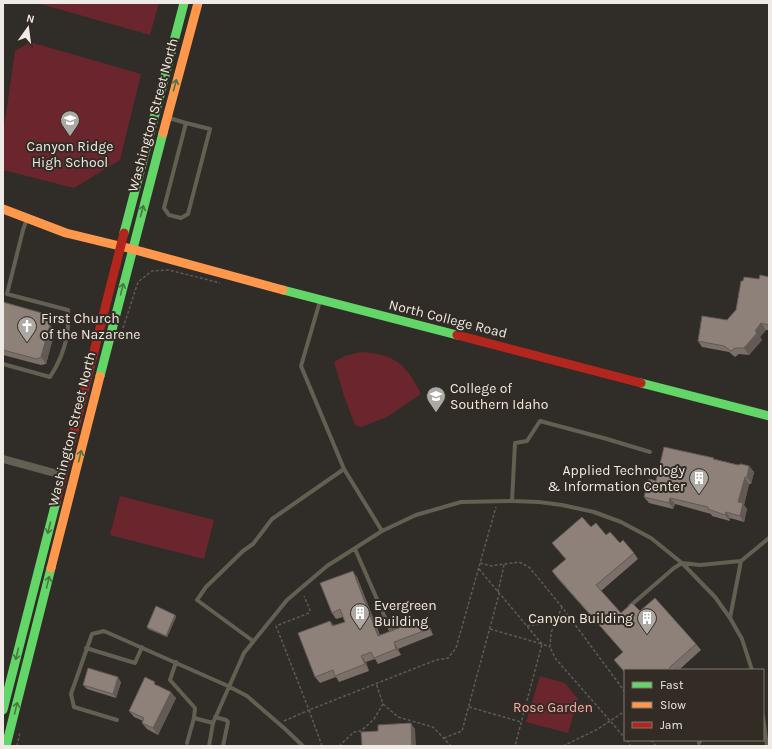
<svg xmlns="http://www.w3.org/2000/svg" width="772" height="749" viewBox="0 0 772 749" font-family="Karla,sans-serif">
<rect width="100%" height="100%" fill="#302c28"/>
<path fill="#6a262c" d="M37,3H159L150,35Z
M30,42L141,74L120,160L74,188L3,170V135L15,51Z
M361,352C395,354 406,364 421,394L387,417L361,427L355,425L344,396L334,362L345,356Z
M120,496L214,520L204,559L110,535Z
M540,676L565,683L578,699L568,733L526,722Z"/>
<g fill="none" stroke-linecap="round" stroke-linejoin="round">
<path stroke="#5e5b52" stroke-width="1.5" stroke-dasharray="3 2" stroke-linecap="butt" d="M123,328L138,282L152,271L169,270L220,283
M480,563L491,566L519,562L529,567L562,607
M479,569L542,644L550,647
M498,592L504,565
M527,626L555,622
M490,629L542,644L515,746
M625,692L562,607L551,633L550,647L555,658L625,738
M383,704L398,717L433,727L451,746
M469,707L521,722
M284,721L309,710L276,626L309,613L310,610L304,596
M444,738L462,731L499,594
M627,740L631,746
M651,740L656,746
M17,746L20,732
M322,746L309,710L436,660L448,658L456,648L496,507
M339,746L354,732L361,731L374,719L383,704L376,683
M563,746L598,729L625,711"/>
<path stroke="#645f53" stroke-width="4" d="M169,118L186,123L164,208L169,215L181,218L188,214L210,129L186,123
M320,301L301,366L344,469
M3,364L50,377C58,365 64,351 67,336C69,328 67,319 68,310L7,294L23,230L27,219
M512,501L515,443L527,441L540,421L607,439L650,452
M355,549L391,631L395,630
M630,606L674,568L682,563L700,565L741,561L769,538
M730,618L741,561
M253,641L197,600L206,587L243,551L253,544L272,519L344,469L382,531
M86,648L135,663L142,647
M176,662L170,680L195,708L194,718L187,743
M215,717L226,720L228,722L223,746
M763,717L767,746
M194,718L213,723
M117,720L74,707L71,694L92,634L104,631L228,686L247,696L284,728L303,746
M699,743L701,740
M209,746L213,723L244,653L287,600L327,566L382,531L416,515L461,502L512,501L539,502L562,505L594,512L621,522L651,538L682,563L715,597L730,618L742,639L752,670"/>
<path stroke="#645f53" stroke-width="8" d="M3,459L62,475"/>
<path stroke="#63d668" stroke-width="9" d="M124,233L184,3
M283,290L457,335
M100,376L163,133
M641,383L769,416
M3,710L56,502
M6,746L51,568"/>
<path stroke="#ff974d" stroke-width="9" d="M163,133L198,3
M3,209L66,233L132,249L283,290
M51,568L100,376"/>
<path stroke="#b3261e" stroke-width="9" d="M457,335L641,383
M56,502L124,233"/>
</g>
<path fill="#7a6f69" d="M769,277V330H766L760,337L762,340L749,355L739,354L735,357L729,352L702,347L698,341L727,320L736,310L743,281Z
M3,302L55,331L46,364L41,365L3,355Z
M715,459L738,465L749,466L754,472L751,484H749L744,505L747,509L744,522L730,518V521L712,516L711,514L675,504L673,509L649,503L644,497L656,481Z
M591,527L606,535L620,543L634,553L638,559L601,591L621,613L640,611L696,644L701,650L680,669L681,670H625V673L619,666L614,660L623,652L557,578L552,571L566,560L552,543Z
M357,577L380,635L425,618L429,625L433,635L398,649L401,655L378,664L375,659L366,662L369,671L339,682L336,677L320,683L315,677L330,621L334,626L345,622L343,617L336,619L332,613Z
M175,615L176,617L167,637L148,629L147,627Z
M121,682L116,698L87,689L83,685Z
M158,685L176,698L158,735L147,729L142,723L143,721L134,717L129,711Z"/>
<path fill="#635a55" d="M761,323L766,330L760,337L762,340L749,355L744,348L755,331Z
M50,325L55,331L46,364L41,357Z
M749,466L754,472L751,484L747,477Z
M745,477L749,484L744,505L747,509L744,522L740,516L738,502Z
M670,498L675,504L673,509L669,503Z
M726,512L730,518V521L725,515Z
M353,571L357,577L382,642L378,636Z
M175,615L176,617L167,637L166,636Z
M425,618L429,625L433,635L429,629Z
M394,642L398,649L401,655L396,649Z
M361,656L366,662L369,671L365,664Z
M118,677L121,682L116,698L113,694Z
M171,692L176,698L158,735L153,728Z
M411,723L415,729L416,746H412Z"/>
<path fill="#8e817a" stroke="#635a55" d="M760,275L769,277V325L761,323L755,331L757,333L744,348H735L731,351L724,346L698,341L702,316L727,320L736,310L741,281H743L744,277L759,279Z
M3,302L42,313L50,325L41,357L37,359L3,350Z
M664,447L714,458L713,459L738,465L741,464L749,466L747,477H745L738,502L743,503L740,516L726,512L725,515L708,509V507L670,498L669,503L644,497L649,479L656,481Z
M582,517L591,527L596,523L606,535L610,532L620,543L623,540L634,553L596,585L621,613L632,603L640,611L655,598L696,644L669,668L671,670H625V672L614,660L623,652L552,571L566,559L552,543Z
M353,571L378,636L425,618L429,629L394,642L396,649L374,658L371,652L361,656L365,664L335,676L333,670L315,677L298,633L330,621L332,626L345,622L340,609L332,613L320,583Z
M156,606L175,615L166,636L147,627Z
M678,667L681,670H674Z
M88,668L118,677L113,694L83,685Z
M145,677L155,682L154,684L171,692L153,728L142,723L144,718L129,711Z
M411,723L412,746H362L361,732L378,731V725Z"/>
<defs><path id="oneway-shaft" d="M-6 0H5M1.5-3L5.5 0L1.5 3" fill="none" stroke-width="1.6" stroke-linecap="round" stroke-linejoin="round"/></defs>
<g stroke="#497843">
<use href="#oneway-shaft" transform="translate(175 85) rotate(-75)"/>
<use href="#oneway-shaft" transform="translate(142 211) rotate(-75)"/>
<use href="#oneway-shaft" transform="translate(122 289) rotate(-76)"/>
<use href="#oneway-shaft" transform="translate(80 456) rotate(-76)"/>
<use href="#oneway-shaft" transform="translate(49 528) rotate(104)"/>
<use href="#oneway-shaft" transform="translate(48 582) rotate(-76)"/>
<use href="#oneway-shaft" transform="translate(17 654) rotate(104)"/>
<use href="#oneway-shaft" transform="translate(16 708) rotate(-76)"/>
</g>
<defs>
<g id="school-pin" transform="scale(1)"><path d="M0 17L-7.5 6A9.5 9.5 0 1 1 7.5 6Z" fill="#aca8a3" stroke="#332c24"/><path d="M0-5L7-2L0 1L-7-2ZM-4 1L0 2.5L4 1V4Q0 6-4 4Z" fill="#fff"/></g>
<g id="church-pin" transform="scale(1)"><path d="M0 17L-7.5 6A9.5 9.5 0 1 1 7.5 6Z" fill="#aca8a3" stroke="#332c24"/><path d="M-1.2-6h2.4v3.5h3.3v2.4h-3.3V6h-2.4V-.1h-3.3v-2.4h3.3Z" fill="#fff"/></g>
<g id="university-pin" transform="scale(1)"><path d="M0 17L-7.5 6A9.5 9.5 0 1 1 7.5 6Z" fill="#aca8a3" stroke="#332c24"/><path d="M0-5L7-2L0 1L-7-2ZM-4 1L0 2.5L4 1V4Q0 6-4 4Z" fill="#fff"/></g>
<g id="building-pin" transform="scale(1)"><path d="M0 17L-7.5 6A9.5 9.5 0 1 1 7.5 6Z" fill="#aca8a3" stroke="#332c24"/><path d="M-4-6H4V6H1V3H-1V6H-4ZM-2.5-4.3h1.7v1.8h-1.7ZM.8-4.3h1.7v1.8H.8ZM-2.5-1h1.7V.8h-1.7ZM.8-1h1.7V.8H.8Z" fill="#fff"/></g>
</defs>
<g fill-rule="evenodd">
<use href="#school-pin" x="70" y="120"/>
<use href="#church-pin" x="27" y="326"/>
<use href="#university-pin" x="436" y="396"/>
<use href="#building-pin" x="699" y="478"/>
<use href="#building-pin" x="360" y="613"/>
<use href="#building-pin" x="647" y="618"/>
</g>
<g text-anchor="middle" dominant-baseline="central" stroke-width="4" stroke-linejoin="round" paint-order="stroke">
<g font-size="14" fill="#efeae5" stroke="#332c24">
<text transform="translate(153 115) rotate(-75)">Washington Street North</text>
<text transform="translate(448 319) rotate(14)">North College Road</text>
<text transform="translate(72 429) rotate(-76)">Washington Street North</text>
</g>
<g font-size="14" fill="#efeae5" stroke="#332c24" text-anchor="start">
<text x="70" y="146" text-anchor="middle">Canyon Ridge<tspan x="70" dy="16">High School</tspan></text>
<text x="41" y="318">First Church<tspan x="41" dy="16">of the Nazarene</tspan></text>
<text x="450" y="388">College of<tspan x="450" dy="16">Southern Idaho</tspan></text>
<text x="685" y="470" text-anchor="end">Applied Technology<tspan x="685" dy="16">&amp; Information Center</tspan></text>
<text x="374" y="605">Evergreen<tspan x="374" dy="16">Building</tspan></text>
<text x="633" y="618" text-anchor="end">Canyon Building</text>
</g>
<g font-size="14" fill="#fcaaac" stroke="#332c24">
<text x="553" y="707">Rose Garden</text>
</g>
</g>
<rect width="772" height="749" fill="none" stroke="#efeae5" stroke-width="8"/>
<rect x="624" y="669" width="140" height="72" fill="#332c24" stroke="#7e7871"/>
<rect x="632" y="682" width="20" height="6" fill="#63d668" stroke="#7e7871"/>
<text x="660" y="689" font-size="12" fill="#efeae5">Fast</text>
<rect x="632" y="702" width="20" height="6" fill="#ff974d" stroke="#7e7871"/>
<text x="660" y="709" font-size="12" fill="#efeae5">Slow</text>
<rect x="632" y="722" width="20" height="6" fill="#b3261e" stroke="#7e7871"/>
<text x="660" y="729" font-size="12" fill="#efeae5">Jam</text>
<g transform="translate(28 28) rotate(14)" stroke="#332c24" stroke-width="3" paint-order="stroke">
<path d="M0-3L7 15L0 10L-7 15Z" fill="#efeae5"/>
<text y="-6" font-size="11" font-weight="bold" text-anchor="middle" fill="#efeae5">N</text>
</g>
</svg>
